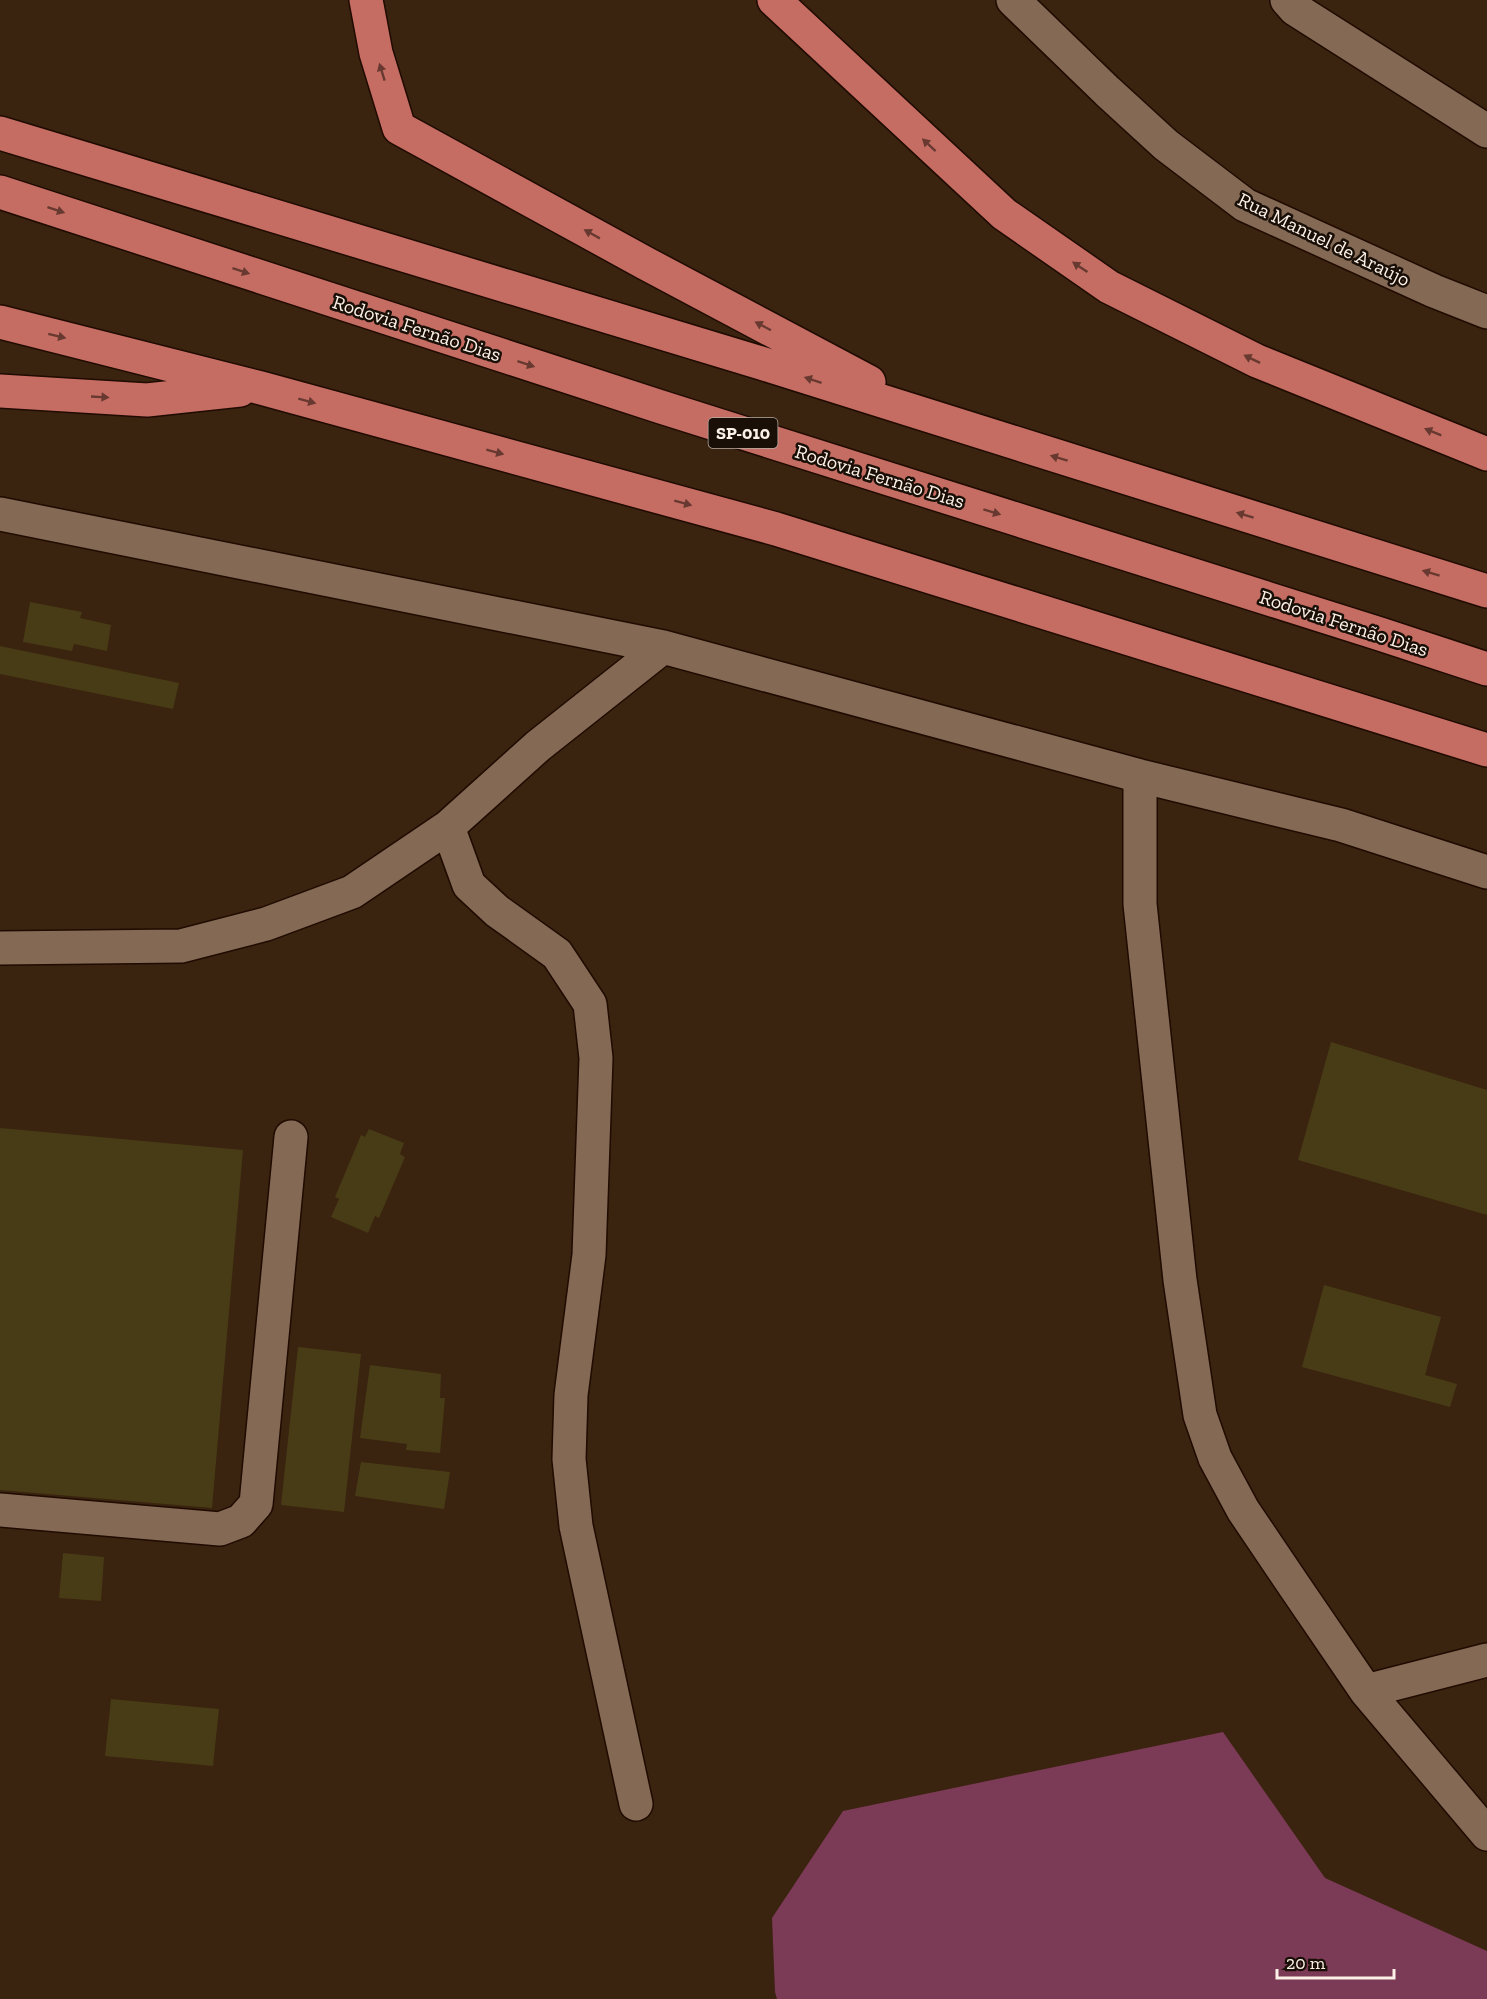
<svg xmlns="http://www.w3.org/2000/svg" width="1487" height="1999" viewBox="0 0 1487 1999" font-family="'Zilla Slab',serif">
<rect width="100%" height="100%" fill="#3a230f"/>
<path fill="#7b3a55" d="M1223,1732L1325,1878L1487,1951V1999H777L775,1992L772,1918L843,1811Z"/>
<path fill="#483c16" d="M30,602L82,612L80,618L111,625L107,651L74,644L72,651L23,642Z
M0,646L179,683L173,709L0,674Z
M1331,1042L1487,1090V1215L1298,1160Z
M0,1128L243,1150L212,1508L0,1490Z
M369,1129L404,1143L400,1154L405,1157L379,1218L375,1216L368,1233L331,1217L339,1199L335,1197L361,1135L365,1137Z
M1324,1285L1441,1317L1425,1375L1457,1384L1450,1407L1302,1367Z
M298,1347L361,1354L344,1512L281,1505Z
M370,1365L441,1374L440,1398H445L440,1453L406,1450L407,1444L360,1438Z
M361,1462L450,1472L444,1509L355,1496Z
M63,1553L104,1557L101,1601L59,1598Z
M111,1699L219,1709L213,1766L105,1756Z"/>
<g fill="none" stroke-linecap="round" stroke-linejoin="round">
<g stroke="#200b00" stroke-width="36">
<path id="minor" d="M1013,0L1107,91L1166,145L1245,205L1434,291L1487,312
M1287,0L1295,9L1487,131
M0,514L663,647L1140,776L1341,825L1487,872
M1140,776V904L1180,1280L1200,1415L1215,1458L1243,1510L1295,1587L1366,1691L1487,1834
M448,827L469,885L497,911L557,954L590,1004L596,1058L589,1255L571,1395L569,1459L576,1526L636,1804
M0,948L181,946L266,924L352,892L448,827L538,746L663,647
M0,1510L220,1529L241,1521L256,1504L291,1137
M1366,1691L1487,1660"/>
</g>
<g stroke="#200b00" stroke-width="36">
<path id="highway" d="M366,0L376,53L399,128L645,263L869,382
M774,0L1004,214L1109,287L1257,361L1487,454
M0,133L761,363L1487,591
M0,192L661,407L1380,634L1487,669
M0,322L261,388L776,529L1487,750
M0,391L147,400L240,390"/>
</g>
<use href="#minor" stroke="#846954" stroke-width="33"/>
<use href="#highway" stroke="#c66d63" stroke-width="33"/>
</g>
<defs><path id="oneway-solid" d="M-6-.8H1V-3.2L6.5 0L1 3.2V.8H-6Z" transform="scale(1.5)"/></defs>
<g fill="#673930">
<use href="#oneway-solid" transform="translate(382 72) rotate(-107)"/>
<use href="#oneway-solid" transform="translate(929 145) rotate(-137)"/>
<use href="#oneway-solid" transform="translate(56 210) rotate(18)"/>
<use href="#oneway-solid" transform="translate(592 234) rotate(-151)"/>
<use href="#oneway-solid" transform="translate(1080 267) rotate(-146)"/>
<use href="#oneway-solid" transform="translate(241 271) rotate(18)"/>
<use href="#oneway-solid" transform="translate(763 326) rotate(-152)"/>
<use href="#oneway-solid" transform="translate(57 336) rotate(14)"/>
<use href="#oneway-solid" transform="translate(1252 359) rotate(-154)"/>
<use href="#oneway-solid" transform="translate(526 364) rotate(18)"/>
<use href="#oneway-solid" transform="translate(813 380) rotate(-162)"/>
<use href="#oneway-solid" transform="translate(100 397) rotate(3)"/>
<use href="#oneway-solid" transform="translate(307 401) rotate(15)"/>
<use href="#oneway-solid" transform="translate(1433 432) rotate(-158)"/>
<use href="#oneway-solid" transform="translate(495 452) rotate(15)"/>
<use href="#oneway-solid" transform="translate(1059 458) rotate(-163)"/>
<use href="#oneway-solid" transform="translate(683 503) rotate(15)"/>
<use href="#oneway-solid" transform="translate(992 512) rotate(17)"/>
<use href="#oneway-solid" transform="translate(1245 515) rotate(-163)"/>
<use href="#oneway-solid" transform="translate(1431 573) rotate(-163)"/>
</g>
<g text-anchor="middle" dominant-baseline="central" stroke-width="5" stroke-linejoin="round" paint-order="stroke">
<rect fill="#190f07" stroke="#b9ada4" stroke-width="1.5" x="708.5" y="418" width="69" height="30" rx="4.5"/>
<g font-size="18" font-weight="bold" fill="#fdf1e7">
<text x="743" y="433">SP-010</text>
</g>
<g font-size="20" fill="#fdf1e7" stroke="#190f07">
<text transform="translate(1324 239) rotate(26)">Rua Manuel de Araújo</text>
<text transform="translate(417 328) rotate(18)">Rodovia Fernão Dias</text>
<text transform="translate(880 476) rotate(17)">Rodovia Fernão Dias</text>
<text transform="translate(1344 623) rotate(18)">Rodovia Fernão Dias</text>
</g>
</g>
<path d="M1277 1969v9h117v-9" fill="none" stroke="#fdf1e7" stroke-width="3"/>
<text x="1286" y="1969" font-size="18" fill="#fdf1e7" stroke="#190f07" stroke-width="4.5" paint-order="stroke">20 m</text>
</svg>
